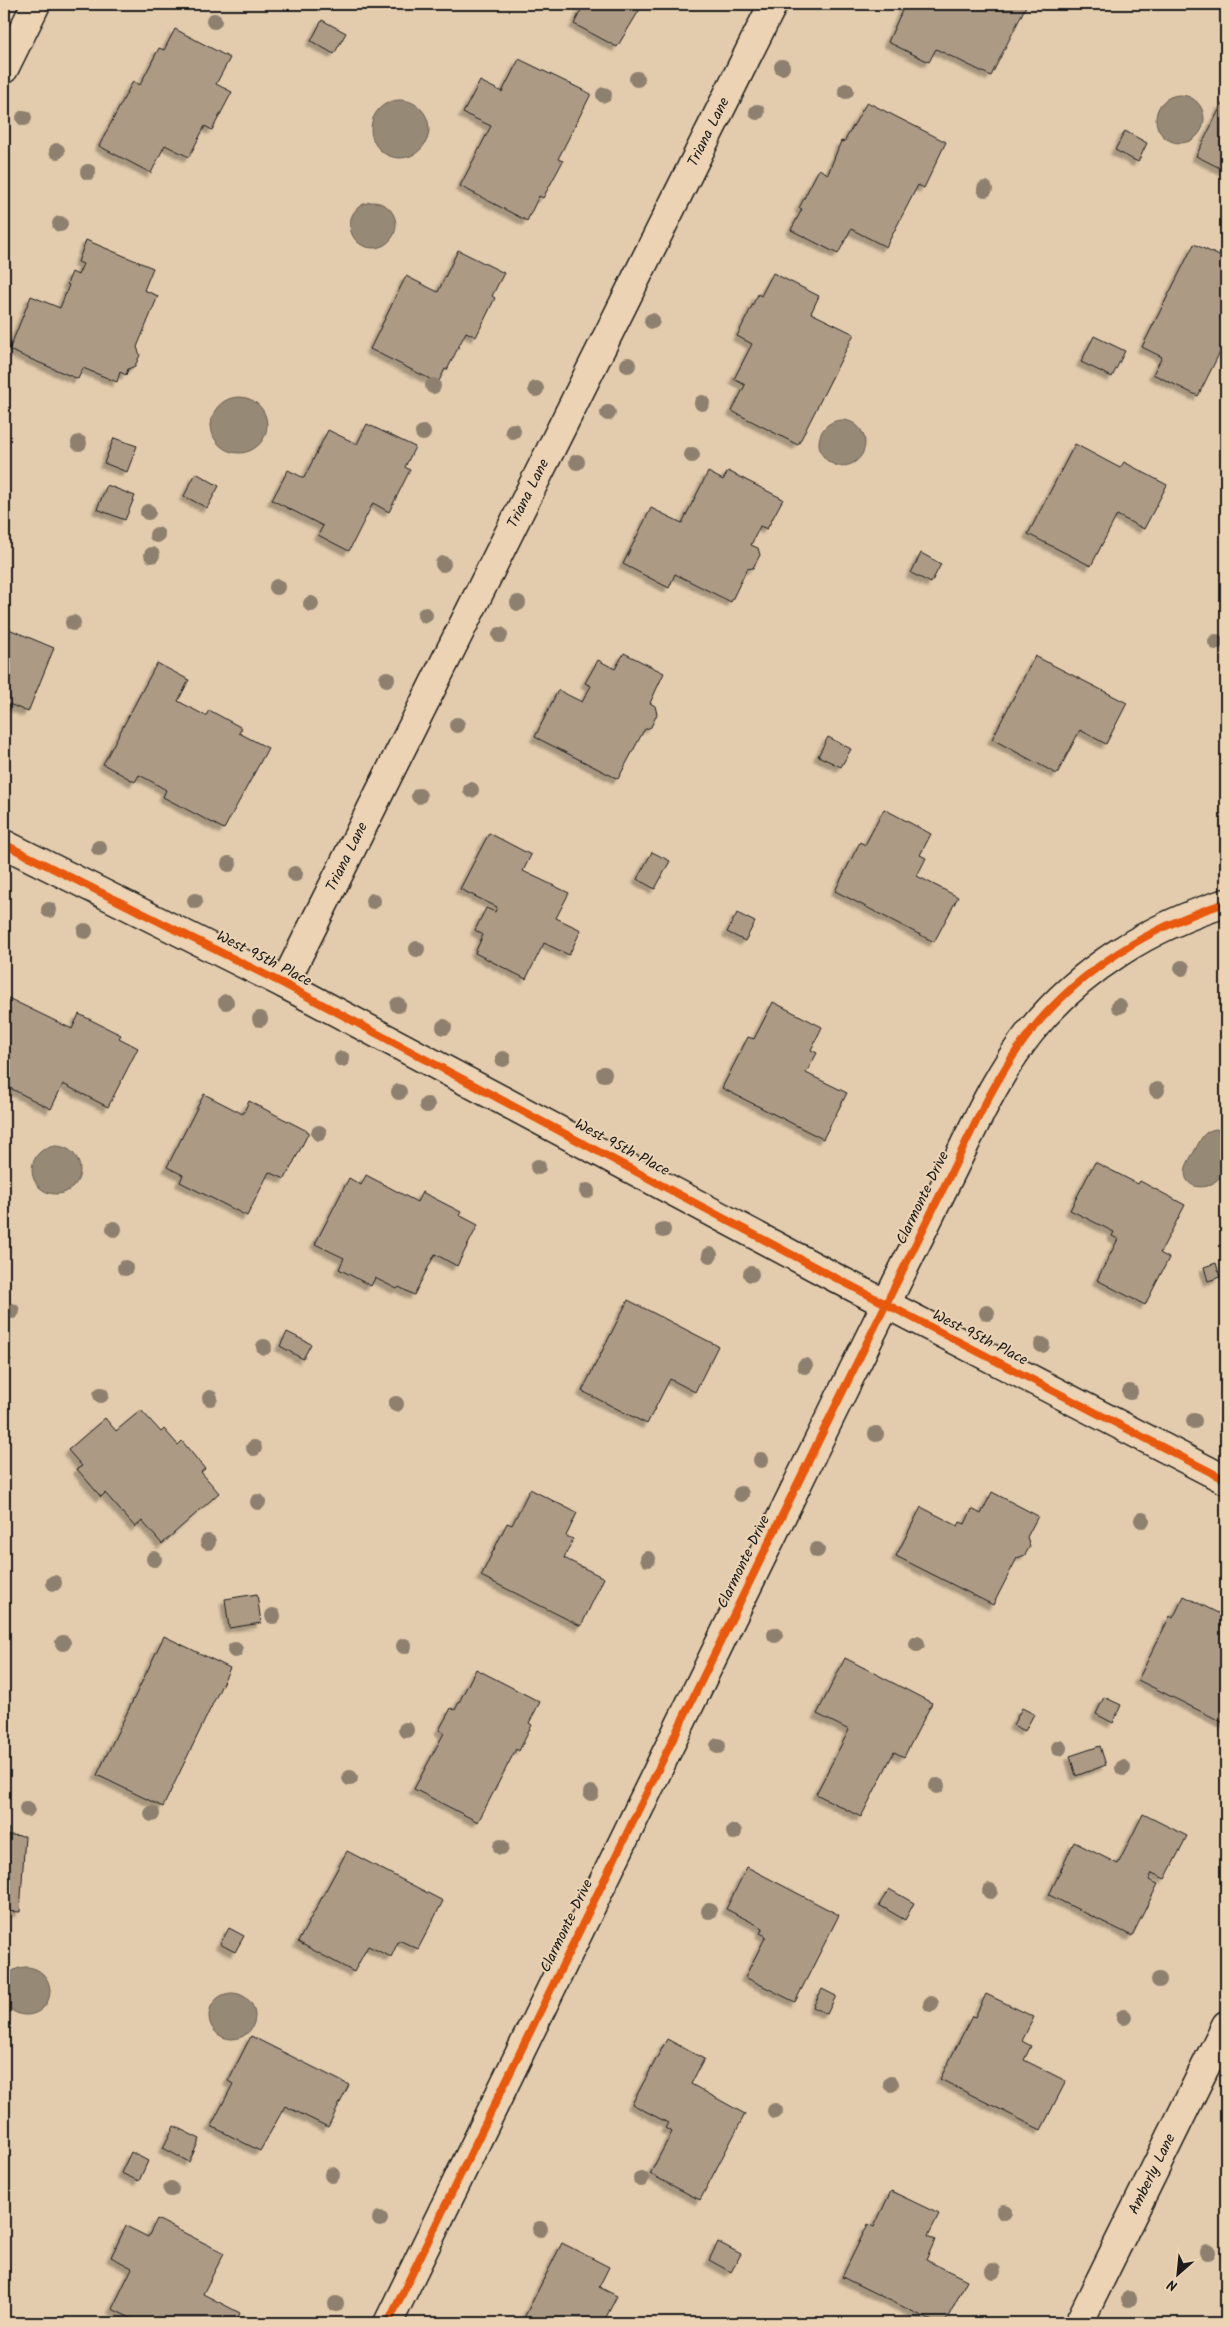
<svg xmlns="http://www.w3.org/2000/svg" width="1230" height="2327" viewBox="0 0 1230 2327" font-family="Kalam,sans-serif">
<defs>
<filter id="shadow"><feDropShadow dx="-4.5" dy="4.5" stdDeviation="1" flood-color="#0004"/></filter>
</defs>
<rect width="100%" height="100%" fill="#e3ccad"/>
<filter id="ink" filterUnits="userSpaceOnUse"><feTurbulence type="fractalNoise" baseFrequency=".02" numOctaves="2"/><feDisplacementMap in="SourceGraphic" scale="10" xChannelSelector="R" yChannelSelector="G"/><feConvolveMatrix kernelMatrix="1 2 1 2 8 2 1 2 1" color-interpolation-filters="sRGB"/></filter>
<g filter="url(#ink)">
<path fill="#968976" stroke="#655d52" d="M1156 119a24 24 0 1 1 48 0a24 24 0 1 1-48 0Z
M371 129a29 29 0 1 1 58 0a29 29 0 1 1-58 0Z
M350 225a23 23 0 1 1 46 0a23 23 0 1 1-46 0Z
M211 425a28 28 0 1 1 56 0a28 28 0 1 1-56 0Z
M819 443a23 23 0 1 1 46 0a23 23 0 1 1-46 0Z
M1216,1129L1226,1133C1226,1142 1228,1155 1226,1164C1219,1195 1179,1193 1186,1167C1188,1161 1192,1155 1195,1150C1201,1139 1203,1131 1216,1129Z
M32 1170a24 24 0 1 1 48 0a24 24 0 1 1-48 0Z
M2 1991a24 24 0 1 1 48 0a24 24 0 1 1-48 0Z
M209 2016a23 23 0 1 1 46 0a23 23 0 1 1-46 0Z"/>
<path fill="#ac9a85" stroke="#1c1c1c" filter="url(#shadow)" d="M584,4H643L617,47L574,24Z
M905,4H1027L991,76L936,49L929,62L888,42Z
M322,20L346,33L334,54L311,41Z
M175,29L230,58L216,84L232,92L212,130L205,126L189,157L165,145L151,173L99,146L133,81L140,85L159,48L164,50Z
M519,59L591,94L558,159L563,161L543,198L539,196L527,221L460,186L491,126L463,113L480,81L502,92Z
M867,102L946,142L924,188L918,185L886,247L851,229L838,254L791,230L802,209L799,208L819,169L828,174L841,141L844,142Z
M1222,104L1226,105V171L1196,156Z
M1125,131L1147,143L1138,162L1115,150Z
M86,240L153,268L144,290L158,296L137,347L140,355L135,366L128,369L126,375L120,372L117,382L83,368L78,379L9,350L31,296L60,308L69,285L67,284L72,272L78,275L83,264L78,262Z
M1194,244L1226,259V340L1198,396L1153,374L1162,357L1142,347Z
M458,250L504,273L492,296L495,298L476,337L466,332L447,370L445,369L438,383L370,349L406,276L438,292Z
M773,273L819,296L811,313L854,334L798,445L732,411L745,385L734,379L752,344L737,336L758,294L761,296Z
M1094,336L1125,351L1112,377L1081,362Z
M367,424L415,447L405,467L410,470L389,512L373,503L349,551L318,535L323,526L272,500L288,470L304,478L328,430L357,444Z
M114,438L137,446L127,472L104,463Z
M1075,444L1120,468L1124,462L1167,485L1144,529L1117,515L1091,566L1028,534Z
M728,471L783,499L767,529L760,526L751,545L758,548L760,555L753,568L747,569L731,602L675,574L669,588L623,564L651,508L682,523L708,472L723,480Z
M196,473L219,486L207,508L184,496Z
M107,485L135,496L125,520L97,509Z
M921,553L941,564L931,583L911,573Z
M4,627L54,648L28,712L9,704L6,712L4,711Z
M624,653L664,673L650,703L655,706L657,714L651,727L644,730L618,779L535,737L558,690L582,702L591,686L585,683L598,660L615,669Z
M1035,656L1127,703L1106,744L1080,730L1057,774L992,739Z
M157,663L189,680L178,701L206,716L209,710L242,728L239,733L268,748L224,829L163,797L166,790L149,780L139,775L135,782L103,764Z
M828,737L851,749L841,767L818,756Z
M884,809L931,834L920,855L926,858L917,876L958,897L934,942L835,891L860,842L865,845Z
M489,833L531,855L523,871L569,893L556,918L581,930L569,955L544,943L526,979L475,953L483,935L475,930L486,908L495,912L497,907L460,889Z
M652,852L670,861L655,889L637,879Z
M737,913L755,922L745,941L727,932Z
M8,998L72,1029L79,1014L121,1035L119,1038L138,1048L108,1107L63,1084L51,1109L4,1085V1007Z
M773,1002L822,1027L811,1050L817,1053L806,1073L847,1093L823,1139L722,1088L748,1037L754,1039Z
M204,1094L243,1114L249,1101L309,1132L285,1179L269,1172L247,1216L180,1182L183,1175L167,1167Z
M1095,1162L1138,1184L1140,1181L1185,1205L1160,1253L1169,1258L1145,1305L1097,1280L1118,1239L1112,1236L1114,1232L1070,1210Z
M366,1175L417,1202L422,1192L461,1212L459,1215L478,1225L457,1266L435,1254L414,1295L399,1287L397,1289L375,1278L371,1286L339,1269L344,1258L315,1244L349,1178L361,1185Z
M1216,1263L1220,1277L1208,1281L1204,1267Z
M628,1300L718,1346L695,1392L670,1379L647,1424L582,1391Z
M287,1332L311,1344L303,1359L280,1346Z
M4,1355L11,1359L4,1374Z
M141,1410L161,1432L164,1429L178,1445L182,1441L205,1469L201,1472L219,1493L162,1544L142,1521L135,1527L105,1493L101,1497L77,1469L82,1466L68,1450L105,1418L116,1431Z
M530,1489L577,1513L566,1536L573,1539L564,1558L604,1578L581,1626L481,1576L507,1523L512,1525Z
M992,1492L1038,1516L1027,1537L1030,1546L1025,1555L1017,1558L993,1605L896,1556L921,1507L958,1526L960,1522L965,1524L972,1509L981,1514Z
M257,1594L261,1623L229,1628L225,1599Z
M1184,1596L1226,1617V1631L1221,1642L1226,1644V1653L1221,1663L1226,1666V1724L1138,1680L1170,1616L1173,1618Z
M164,1636L230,1668L163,1807L97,1775Z
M845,1658L932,1703L904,1757L894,1752L861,1817L816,1794L849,1730L817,1714Z
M476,1669L540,1702L529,1723L532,1725L519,1751L516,1749L478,1822L414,1789L444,1733L439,1730L451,1708L455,1710Z
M1104,1697L1121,1705L1113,1723L1096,1714Z
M1022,1708L1034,1714L1025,1731L1013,1725Z
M1100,1746L1106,1765L1076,1776L1070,1756Z
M1143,1814L1187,1836L1165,1879L1152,1873L1149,1880L1158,1884L1132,1936L1049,1895L1074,1842L1118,1864Z
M4,1828L9,1829V1835L25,1836L20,1912L4,1911Z
M347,1851L443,1901L418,1949L399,1940L391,1957L368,1946L354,1972L298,1942Z
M747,1867L839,1915L795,2002L745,1977L766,1936L760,1933L763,1928L726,1909Z
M889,1889L914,1903L905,1920L879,1905Z
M229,1928L244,1936L235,1952L220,1944Z
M822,1989L836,1996L827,2014L813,2007Z
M986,1994L1034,2017L1022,2041L1031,2046L1024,2060L1066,2081L1041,2130L940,2079L972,2016L975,2017Z
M251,2036L349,2085L328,2127L285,2106L260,2151L211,2126L233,2084L228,2081Z
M667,2039L704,2059L691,2084L745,2114L700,2200L650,2174L672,2132L665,2128L668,2123L632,2104Z
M174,2126L200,2139L189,2162L163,2148Z
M131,2152L148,2161L139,2181L121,2173Z
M891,2191L939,2214L928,2236L935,2240L926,2260L967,2280L945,2323H936L842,2277L868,2224L874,2227Z
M157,2219L224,2253L203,2294L240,2313L235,2323H141L112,2309L132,2268L111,2257L126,2226L148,2237Z
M718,2242L741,2254L731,2272L709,2260Z
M562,2243L609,2267L599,2287L617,2296L603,2323H516L519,2318L523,2320Z"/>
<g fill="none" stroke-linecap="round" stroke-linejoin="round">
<g stroke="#1c1c1c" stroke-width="31">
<g id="minor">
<path d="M4,69L36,4"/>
<path d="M4,844L284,984L832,1276L1226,1480"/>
<path id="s1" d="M284,984L773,4"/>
<path d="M388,2323C530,2032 672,1741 814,1450C856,1364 899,1278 941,1193C969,1138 993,1079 1031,1031C1081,969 1151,926 1226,903"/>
<path id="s2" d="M1079,2323L1226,2025"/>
</g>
</g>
<use href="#minor" stroke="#ebd3b3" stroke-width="28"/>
<g stroke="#ebd3b3" stroke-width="11">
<path id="cycleway" d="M4,844L284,984L832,1276L1226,1480
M388,2323C530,2032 672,1741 814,1450C856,1364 899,1278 941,1193C969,1138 993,1079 1031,1031C1081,969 1151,926 1226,903"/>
</g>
<use href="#cycleway" stroke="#e8590c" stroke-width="8"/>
</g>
<g fill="#8d806e">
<circle cx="214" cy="21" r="8"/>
<circle cx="782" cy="67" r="8"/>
<circle cx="637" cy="79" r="8"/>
<circle cx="846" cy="91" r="8"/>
<circle cx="604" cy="95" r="8"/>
<circle cx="757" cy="112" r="8"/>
<circle cx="24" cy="118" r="8"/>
<circle cx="57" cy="151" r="8"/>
<circle cx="88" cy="172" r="8"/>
<circle cx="985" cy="189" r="8"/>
<circle cx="60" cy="224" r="8"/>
<circle cx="652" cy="321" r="8"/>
<circle cx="628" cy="365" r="8"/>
<circle cx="433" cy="386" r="8"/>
<circle cx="536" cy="389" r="8"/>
<circle cx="702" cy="403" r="8"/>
<circle cx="608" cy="413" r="8"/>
<circle cx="513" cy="431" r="8"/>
<circle cx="423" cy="433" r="8"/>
<circle cx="79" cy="443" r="8"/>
<circle cx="692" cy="455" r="8"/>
<circle cx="577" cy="462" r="8"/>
<circle cx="148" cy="512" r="8"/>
<circle cx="157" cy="535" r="8"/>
<circle cx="152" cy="555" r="8"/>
<circle cx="443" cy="564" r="8"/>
<circle cx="277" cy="587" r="8"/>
<circle cx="518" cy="603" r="8"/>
<circle cx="311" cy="604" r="8"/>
<circle cx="425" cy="615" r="8"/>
<circle cx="73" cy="623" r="8"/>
<circle cx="500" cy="635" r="8"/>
<circle cx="1216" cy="642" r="8"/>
<circle cx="387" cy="679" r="8"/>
<circle cx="457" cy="725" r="8"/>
<circle cx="471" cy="790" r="8"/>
<circle cx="419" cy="796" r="8"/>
<circle cx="99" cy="848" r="8"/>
<circle cx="229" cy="864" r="8"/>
<circle cx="295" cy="874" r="8"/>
<circle cx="195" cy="901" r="8"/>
<circle cx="373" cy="901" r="8"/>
<circle cx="49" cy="910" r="8"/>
<circle cx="85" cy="931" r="8"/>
<circle cx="417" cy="949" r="8"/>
<circle cx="1182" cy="968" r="8"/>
<circle cx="226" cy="1002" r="8"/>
<circle cx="398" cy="1005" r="8"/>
<circle cx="1119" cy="1006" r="8"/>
<circle cx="260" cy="1019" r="8"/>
<circle cx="444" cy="1027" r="8"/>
<circle cx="342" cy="1059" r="8"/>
<circle cx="503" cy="1059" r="8"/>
<circle cx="604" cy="1074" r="8"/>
<circle cx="1157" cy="1090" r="8"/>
<circle cx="399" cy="1092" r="8"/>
<circle cx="427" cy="1105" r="8"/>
<circle cx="319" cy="1133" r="8"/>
<circle cx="538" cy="1167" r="8"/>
<circle cx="587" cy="1191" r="8"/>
<circle cx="114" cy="1229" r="8"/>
<circle cx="663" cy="1230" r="8"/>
<circle cx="710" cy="1255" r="8"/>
<circle cx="125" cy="1268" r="8"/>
<circle cx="751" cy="1274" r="8"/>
<circle cx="12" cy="1311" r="8"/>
<circle cx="987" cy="1313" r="8"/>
<circle cx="1042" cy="1345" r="8"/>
<circle cx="264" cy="1347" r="8"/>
<circle cx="805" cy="1366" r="8"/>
<circle cx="1130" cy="1392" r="8"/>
<circle cx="101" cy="1395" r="8"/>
<circle cx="210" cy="1398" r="8"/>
<circle cx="396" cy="1404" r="8"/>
<circle cx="1194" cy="1421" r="8"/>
<circle cx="876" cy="1434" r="8"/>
<circle cx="254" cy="1448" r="8"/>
<circle cx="761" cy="1460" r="8"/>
<circle cx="741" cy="1494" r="8"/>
<circle cx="258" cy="1502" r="8"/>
<circle cx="1142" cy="1520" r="8"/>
<circle cx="208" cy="1542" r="8"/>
<circle cx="817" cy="1550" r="8"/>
<circle cx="154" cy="1559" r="8"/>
<circle cx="648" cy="1559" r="8"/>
<circle cx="54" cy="1583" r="8"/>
<circle cx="273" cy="1616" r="8"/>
<circle cx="775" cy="1635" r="8"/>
<circle cx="63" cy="1643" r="8"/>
<circle cx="917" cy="1644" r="8"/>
<circle cx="404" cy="1646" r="8"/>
<circle cx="235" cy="1650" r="8"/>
<circle cx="406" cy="1730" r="8"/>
<circle cx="718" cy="1746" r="8"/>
<circle cx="1059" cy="1748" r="8"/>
<circle cx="1123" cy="1768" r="8"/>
<circle cx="350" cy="1778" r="8"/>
<circle cx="937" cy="1786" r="8"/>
<circle cx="591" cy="1793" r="8"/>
<circle cx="27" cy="1809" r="8"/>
<circle cx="152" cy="1814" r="8"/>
<circle cx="734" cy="1832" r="8"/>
<circle cx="501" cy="1847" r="8"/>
<circle cx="990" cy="1891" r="8"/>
<circle cx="709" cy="1911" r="8"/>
<circle cx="1159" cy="1980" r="8"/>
<circle cx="931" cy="2004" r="8"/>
<circle cx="1124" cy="2017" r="8"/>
<circle cx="891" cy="2084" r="8"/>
<circle cx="775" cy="2111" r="8"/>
<circle cx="332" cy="2175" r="8"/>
<circle cx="641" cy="2179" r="8"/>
<circle cx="171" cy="2189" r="8"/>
<circle cx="1004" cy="2212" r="8"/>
<circle cx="380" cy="2219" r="8"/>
<circle cx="540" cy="2229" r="8"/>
<circle cx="1208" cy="2252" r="8"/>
<circle cx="993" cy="2271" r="8"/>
<circle cx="1129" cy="2299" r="8"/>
<circle cx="336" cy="2304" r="8"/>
</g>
</g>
<g text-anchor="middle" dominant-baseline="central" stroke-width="4" stroke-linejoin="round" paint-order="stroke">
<g font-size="15" fill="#1c1c1c" stroke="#ebd3b3">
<text stroke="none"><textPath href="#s1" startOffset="952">Triana Lane</textPath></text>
<text stroke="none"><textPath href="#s1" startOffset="548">Triana Lane</textPath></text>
<text stroke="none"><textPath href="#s1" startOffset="142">Triana Lane</textPath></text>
<text transform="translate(264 959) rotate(27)">West 95th Place</text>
<text transform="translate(622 1148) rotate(28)">West 95th Place</text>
<text transform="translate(923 1198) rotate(-64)">Clarmonte Drive</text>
<text transform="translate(980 1338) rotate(27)">West 95th Place</text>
<text transform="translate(744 1562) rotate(-64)">Clarmonte Drive</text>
<text transform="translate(567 1926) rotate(-64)">Clarmonte Drive</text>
<text stroke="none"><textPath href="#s2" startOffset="166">Amberly Lane</textPath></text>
</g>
</g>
<rect width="1230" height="2327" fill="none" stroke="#ebd3b3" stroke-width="20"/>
<rect x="10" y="10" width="1210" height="2307" fill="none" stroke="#1c1c1c" stroke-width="2" filter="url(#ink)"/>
<g transform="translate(1178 2274) rotate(207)" stroke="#ebd3b3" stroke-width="4" paint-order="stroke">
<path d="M0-4L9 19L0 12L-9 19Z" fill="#1c1c1c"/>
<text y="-8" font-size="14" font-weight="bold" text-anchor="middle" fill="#1c1c1c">N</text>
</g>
</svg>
